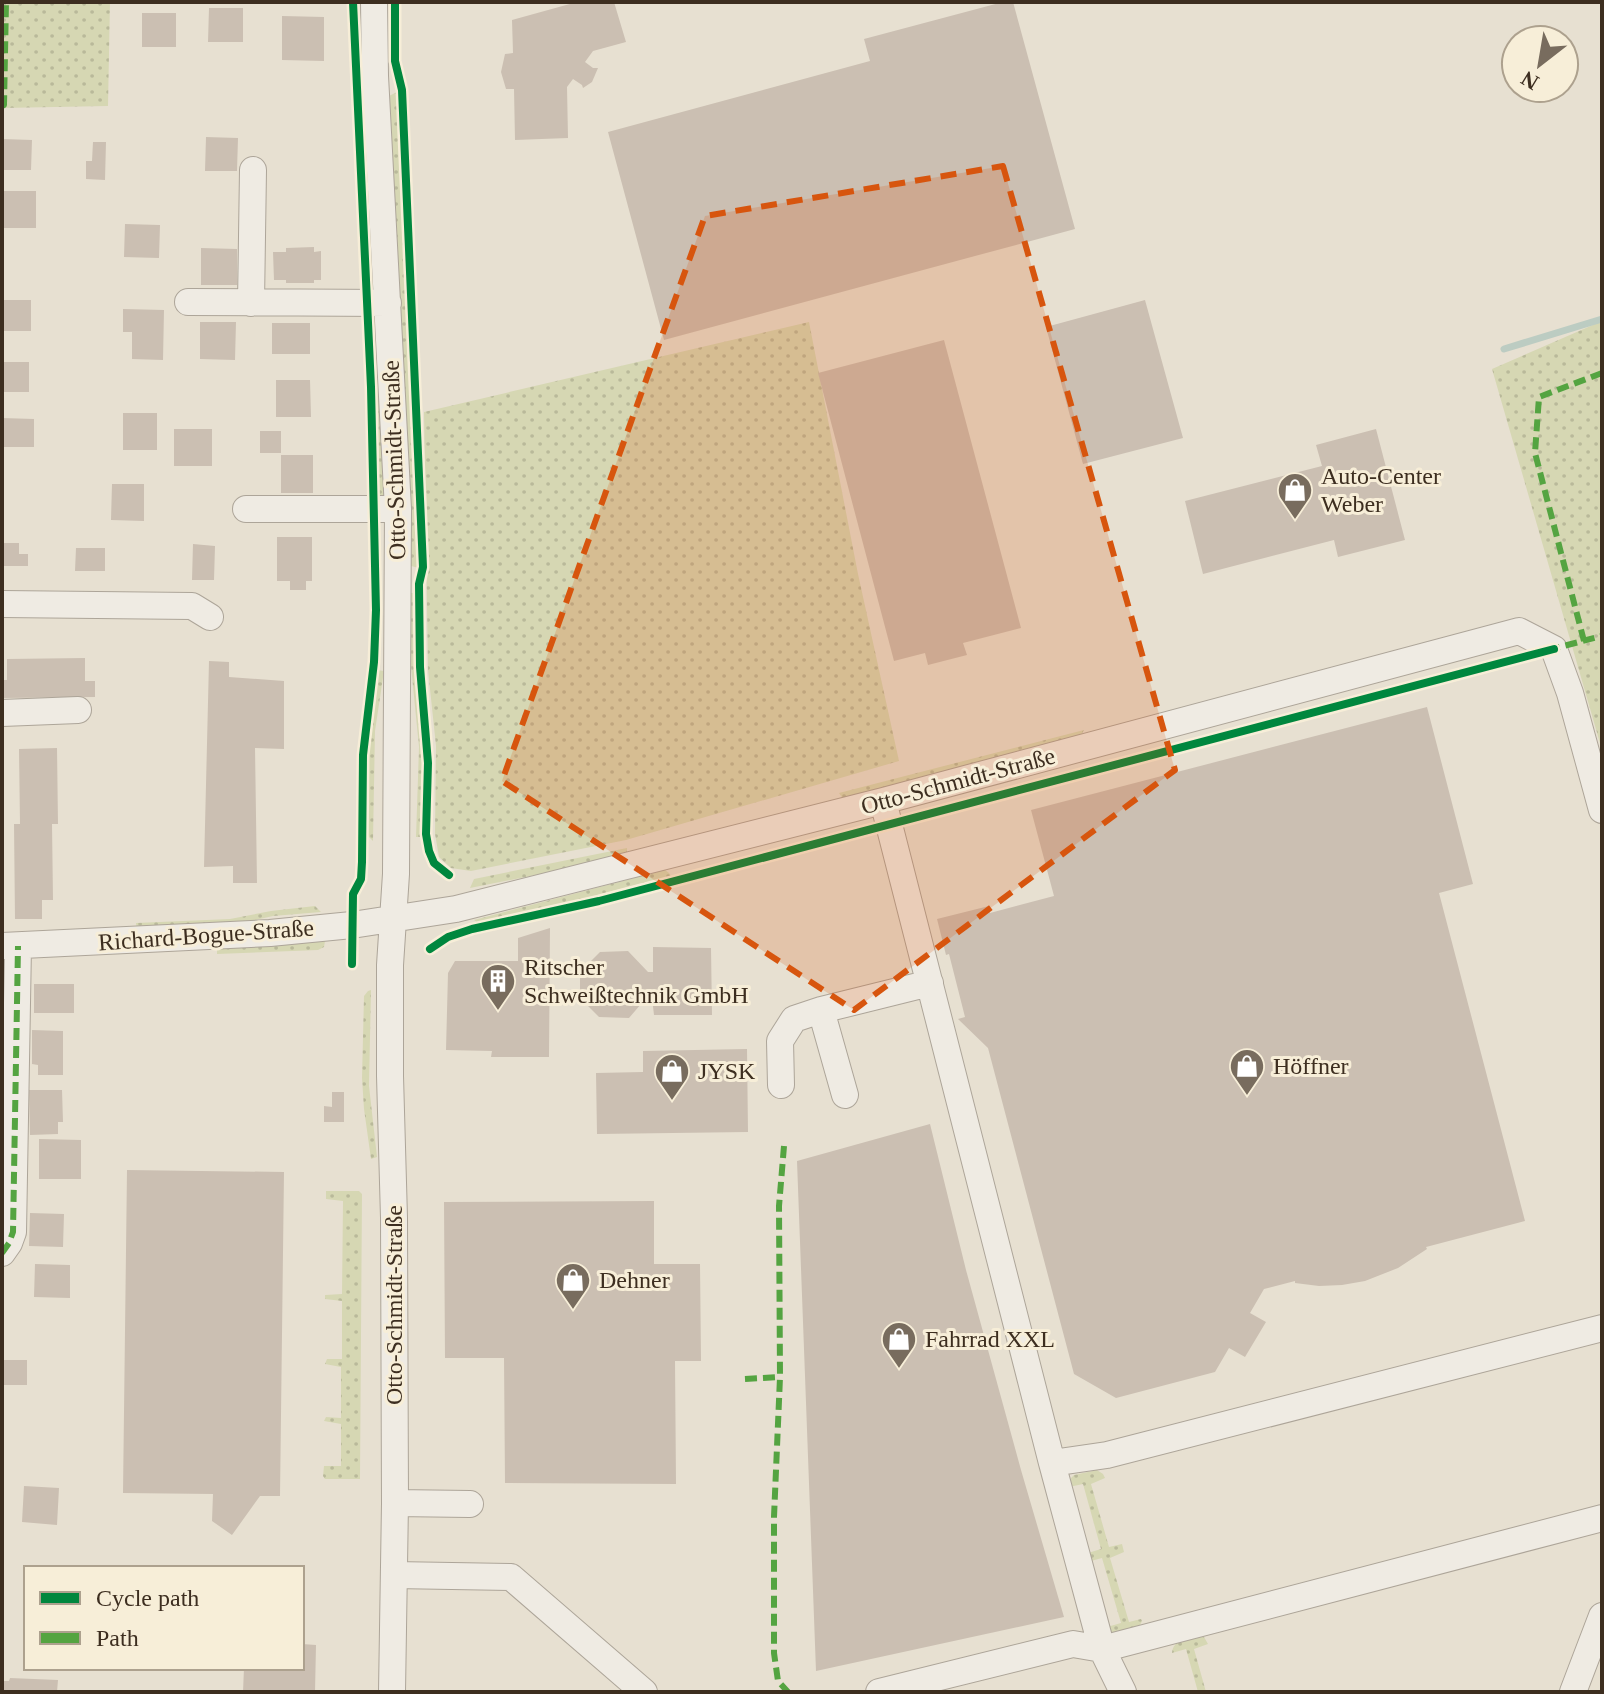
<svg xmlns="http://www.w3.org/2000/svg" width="1604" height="1694" viewBox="0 0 1604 1694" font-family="Georgia,serif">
<defs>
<pattern id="grass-dots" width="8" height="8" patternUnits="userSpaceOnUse" patternTransform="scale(2)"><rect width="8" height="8" fill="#d6d7b3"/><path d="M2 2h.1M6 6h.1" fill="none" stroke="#b9b99a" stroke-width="1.8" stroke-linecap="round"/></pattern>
</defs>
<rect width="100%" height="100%" fill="#e7e0d1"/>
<path fill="url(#grass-dots)" d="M2,2H110L108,106L2,108Z
M397,92L419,568L411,566L389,96Z
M370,310H375L386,497L379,502Z
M1602,321V750L1492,369Z
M809,322L858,574L899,761L626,840L471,871L451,868L439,857L435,834L436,746L428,670L424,412Z
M410,593H418L417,668L425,748V832L420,837H416L419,747L411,666Z
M377,670L384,671L375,731L373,841L365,833L369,727Z
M1084,730L1080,737L843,799L839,793Z
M627,848V857L470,888L474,879Z
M665,870L669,873L671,876L481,925L474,920Z
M315,906L321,912L273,916L251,921L137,931L136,923L230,919L271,911Z
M325,941L324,947L318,950L217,954V946Z
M371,990L369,1086L377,1157L371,1159L364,1109L362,1078L364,996L368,991Z
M326,1191H359L362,1194L360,1479H325L323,1476L324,1466H341V1424L324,1421L326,1417L341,1418V1367L325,1364L327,1359H342V1301L325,1299V1295L342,1294L343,1201L326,1199Z
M1097,1470L1103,1474L1105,1478L1091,1484L1109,1547L1122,1544L1124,1552L1110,1558L1129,1622L1141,1619L1142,1621L1138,1629L1112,1635L1107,1627L1121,1623L1102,1558L1091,1561L1088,1553L1101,1549L1083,1484L1069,1487L1071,1478L1074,1475Z
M1199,1637H1204L1208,1644L1194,1649L1206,1692H1198L1186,1649L1172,1653C1173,1639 1188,1639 1199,1637Z"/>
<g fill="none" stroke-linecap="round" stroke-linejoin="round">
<path stroke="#bcccc2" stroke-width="7" d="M1504,349L1602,319"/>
</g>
<path fill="#cbbfb2" d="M577,2H614L626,42L593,51L585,62L593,68H598L592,82L583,88L582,85L573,79L567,87L568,138L515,140L514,89H506L501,72L505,54L513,53L512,20Z
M1003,2H1013L1075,229L664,340L608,132L870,61L864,39Z
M209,8H243V42H208Z
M142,13H176V47H142Z
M282,16L324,17V61L282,60Z
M206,137L238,138L237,171H205Z
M2,139L32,140L31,170H2Z
M93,142H106L105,180L86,179V161H92Z
M2,191H36V228H2Z
M125,224L160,225L159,258L124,257Z
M314,247V252L321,251V280H314V283H286V280H274L273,252H286V248Z
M201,248L237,249V285H201Z
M2,300H31V331H2Z
M1145,300L1183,438L1083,464L1046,327Z
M123,309L164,310L163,360L132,359V332H123Z
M200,322H236L235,360L200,359Z
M272,323H310V354H272Z
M944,340L1021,628L963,643L967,655L928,665L925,653L894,661L818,373Z
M2,362H29V392H2Z
M276,380H310L311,417H276Z
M123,413H157V450H123Z
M2,418L34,419V447H2Z
M174,429H212V466H174Z
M1376,429L1405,540L1338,557L1334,540L1203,574L1185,501L1322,466L1316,445Z
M260,431H281V453H260Z
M281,455H313V493H281Z
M112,484H144V521L111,520Z
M277,537H312V581H306V590H290V581H277Z
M2,543H19V554H28V566H2Z
M193,544L215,546L214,580H192Z
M76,548H105V571H75Z
M85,658V681H95V697L2,698V680H7V659Z
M209,661L229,662V677L284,681V749L255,748L257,883H233V866L204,867Z
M1427,707L1473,884L1439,893L1525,1221L1426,1247L1427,1249L1398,1268L1365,1281L1342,1285L1319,1286L1295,1283V1281L1264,1289L1250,1313L1266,1322L1245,1357L1229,1348L1215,1372L1116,1398L1074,1374L988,1048L958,1019L965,1017L949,954L946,955L937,919L989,906L990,913L1054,896L1031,810Z
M57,748L58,824H52L53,900H42V919H15L14,824H20L19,749Z
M550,928L549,1057H491L492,1051L446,1050L448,973L455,961H518V938Z
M653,947L711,948L712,1015H654L652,998L647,997L629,1018L599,1017L580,998V972L600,952L628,951L648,972H653Z
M34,984H74V1013H34Z
M32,1030L63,1031V1075H38V1065L32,1064Z
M747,1049L748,1132L597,1134L596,1073L643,1072V1051Z
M29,1090H62L63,1122H58V1134L30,1135Z
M332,1092H344V1122H324V1106L332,1107Z
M930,1124L966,1270L1021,1470L1064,1617L816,1671L797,1161Z
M39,1139L81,1140V1179H39Z
M127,1170L284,1172L280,1496H260L232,1535L212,1521L213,1494L123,1493Z
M654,1201V1264H700L701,1361H675L676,1484L505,1483L504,1358H445L444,1202Z
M30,1213L64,1214L63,1247L29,1246Z
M35,1264L70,1265V1298L34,1297Z
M2,1360H27V1385H2Z
M24,1486L59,1488L57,1525L22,1522Z
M302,1644L316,1645L315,1692H243L244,1668H302Z
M10,1678L58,1680L57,1692H2V1681H9Z"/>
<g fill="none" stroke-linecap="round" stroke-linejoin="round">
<g stroke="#ada599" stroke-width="28">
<path id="minor" d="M374,2L375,76L398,509L396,874L390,965V1076L394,1218L395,1503L392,1692
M188,302L388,303
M251,303L253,170
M246,509H398
M2,604L192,606L210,617
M2,713L78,710
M883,801L1052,1463L1107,1455L1602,1328
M2,946L270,933L352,925L456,909L883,801L1519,631L1554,649L1570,693L1602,810
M821,1010L845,1095
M781,1085L780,1041L794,1019L821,1010L930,983
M2,1253L9,1243L13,1232L18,946
M1052,1463L1102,1649L1602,1518
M395,1503L470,1504
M394,1575L511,1577L644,1692
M879,1692L1073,1644L1102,1649L1123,1692
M1573,1692L1602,1616"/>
</g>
<use href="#minor" stroke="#efebe3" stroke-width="26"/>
<path stroke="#54a441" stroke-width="6" stroke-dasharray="12 6" stroke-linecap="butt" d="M2,106L4,105L6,2
M1584,641L1535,453L1539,397L1602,373
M1548,650L1602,636
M784,1146L779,1206L780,1377L774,1517V1653L778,1681L788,1692
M2,1253L9,1243L13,1232L18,946
M745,1379L780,1377"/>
<g stroke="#f7eed8" stroke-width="13">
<path id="cycleway" d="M395,2V61L402,90L423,567L419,584L420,667L428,763L426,834L429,851L434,863L449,875
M430,949L448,937L472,929L599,901L1554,649
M352,964L353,894L361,879L362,862L363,755L374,662L376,610L371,387L353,2"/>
</g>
<use href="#cycleway" stroke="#00873e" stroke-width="8"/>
</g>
<path fill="#d7550e" fill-opacity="0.2" stroke="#d7550e" stroke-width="6" stroke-dasharray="16 10" stroke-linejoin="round" d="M1003,166L1175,770L854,1010L502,781L705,216Z"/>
<defs>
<g id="shop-pin" transform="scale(1.8)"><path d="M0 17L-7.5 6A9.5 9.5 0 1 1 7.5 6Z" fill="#786c5e" stroke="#f7eed8"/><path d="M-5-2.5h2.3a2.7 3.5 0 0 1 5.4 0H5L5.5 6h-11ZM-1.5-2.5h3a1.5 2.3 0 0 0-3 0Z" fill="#fff"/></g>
<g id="building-pin" transform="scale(1.8)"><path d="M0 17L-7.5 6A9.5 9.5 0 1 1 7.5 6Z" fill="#786c5e" stroke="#f7eed8"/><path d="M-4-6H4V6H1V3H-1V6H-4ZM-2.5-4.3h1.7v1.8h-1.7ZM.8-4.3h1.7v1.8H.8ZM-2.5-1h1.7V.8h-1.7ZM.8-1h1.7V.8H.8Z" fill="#fff"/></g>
</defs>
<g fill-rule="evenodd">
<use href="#shop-pin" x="1295" y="490"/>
<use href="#building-pin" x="498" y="981"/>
<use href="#shop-pin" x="1247" y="1066"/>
<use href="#shop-pin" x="672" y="1071"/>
<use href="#shop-pin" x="573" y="1280"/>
<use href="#shop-pin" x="899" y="1339"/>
</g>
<g text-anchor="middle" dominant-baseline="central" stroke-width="6" stroke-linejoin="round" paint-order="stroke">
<g font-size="24" fill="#3d2e20" stroke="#f7eed8">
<text transform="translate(394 460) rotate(-92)">Otto-Schmidt-Straße</text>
<text transform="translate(958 781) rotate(-15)">Otto-Schmidt-Straße</text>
<text transform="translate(206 935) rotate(-4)">Richard-Bogue-Straße</text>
<text transform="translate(394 1305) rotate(-90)">Otto-Schmidt-Straße</text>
</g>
<g font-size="24" fill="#3d2e20" stroke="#f7eed8" text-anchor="start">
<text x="1321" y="476">Auto-Center<tspan x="1321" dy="28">Weber</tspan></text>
<text x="524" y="967">Ritscher<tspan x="524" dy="28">Schweißtechnik GmbH</tspan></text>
<text x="1273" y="1066">Höffner</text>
<text x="698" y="1071">JYSK</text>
<text x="599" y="1280">Dehner</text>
<text x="925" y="1339">Fahrrad XXL</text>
</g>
</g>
<rect width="1604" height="1694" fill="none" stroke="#3d2e20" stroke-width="8"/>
<rect x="24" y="1566" width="280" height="104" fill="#f7eed8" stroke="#ada18e" stroke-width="2"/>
<rect x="40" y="1592" width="40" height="12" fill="#00873e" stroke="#ada18e" stroke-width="2"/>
<text x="96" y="1606" font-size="24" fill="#3d2e20">Cycle path</text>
<rect x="40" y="1632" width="40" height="12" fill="#54a441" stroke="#ada18e" stroke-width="2"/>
<text x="96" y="1646" font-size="24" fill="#3d2e20">Path</text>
<g transform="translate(1540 64) rotate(211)"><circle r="38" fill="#f7eed8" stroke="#ada18e" stroke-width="2"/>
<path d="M0-6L14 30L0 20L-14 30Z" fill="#786c5e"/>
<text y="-12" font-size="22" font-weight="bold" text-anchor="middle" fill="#3d2e20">N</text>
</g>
</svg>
